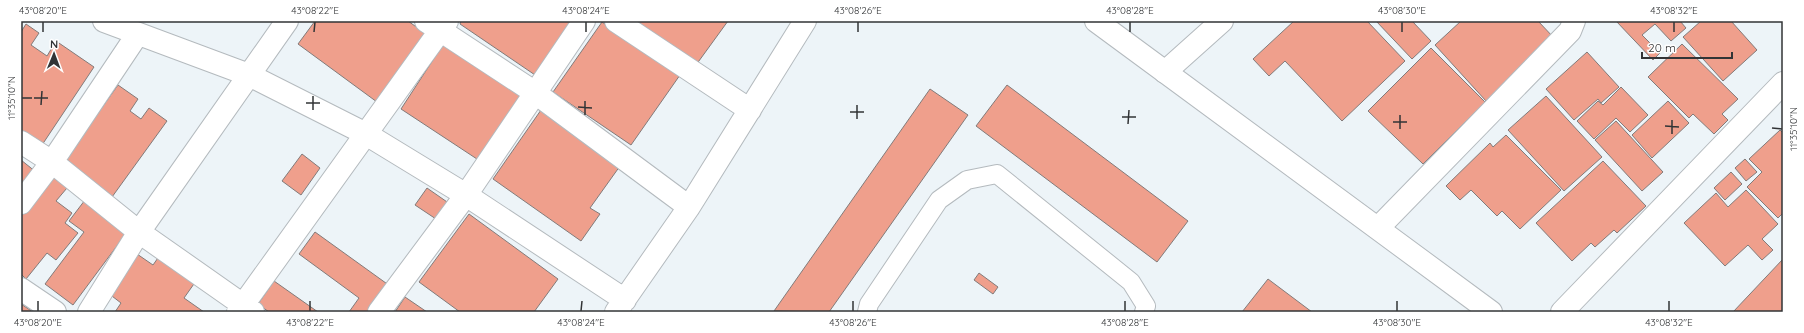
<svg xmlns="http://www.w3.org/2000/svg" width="1804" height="333" viewBox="0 0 1804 333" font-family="Quicksand,sans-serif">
<rect width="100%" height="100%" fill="#edf4f8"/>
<path fill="#ef9f8c" stroke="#827b7a" d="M315,21H408L426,34L377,102L298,44Z
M461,21H576L538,77L460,24Z
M635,21H728L696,65Z
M1294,21H1367L1405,61L1342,121L1285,61L1269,76L1253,59Z
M1376,21H1412L1431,41L1412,59Z
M1461,21H1538L1555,39L1486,101L1435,45Z
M1616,21H1680L1686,28L1671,41L1655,24L1642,35L1660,53L1653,60Z
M1701,21H1731L1757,50L1723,81L1683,37Z
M602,22L680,75L631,145L553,92Z
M26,24L39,33L31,45L47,56L56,41L94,67L42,145L21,131V32Z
M444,43L524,95L480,161L401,109Z
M1682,44L1738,99L1722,114L1728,120L1714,134L1693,114L1689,118L1648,77Z
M1431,48L1485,102L1423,164L1368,111Z
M1587,52L1619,87L1601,103L1598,99L1574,120L1546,89Z
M118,85L138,99L130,111L141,119L149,108L167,121L112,197L63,162Z
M1007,85L1188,221L1157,262L976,126Z
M1621,87L1648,115L1630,132L1616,118L1594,139L1577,121L1598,101L1603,105Z
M930,89L968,115L829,312L774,311Z
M1546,96L1602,157L1564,191L1508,130Z
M1668,101L1689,123L1652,158L1632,135Z
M541,110L620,166L590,208L600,214L581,241L493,179Z
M1616,121L1663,172L1642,191L1595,140Z
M1780,130L1783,133V213L1778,218L1747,187L1762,172L1749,159Z
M1506,135L1561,190L1520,229L1502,211L1497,216L1471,190L1460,200L1446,186L1490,143L1493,147Z
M302,154L320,168L301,195L282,181Z
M1745,159L1757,172L1746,181L1735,168Z
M21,160L36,172L21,191Z
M1603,161L1646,206L1617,233L1614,230L1595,247L1591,243L1572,261L1536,223Z
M1731,172L1742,184L1725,200L1714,188Z
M49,174L67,188L56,201L72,213L65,223L78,233L56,260L47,253L26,279L21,274V209Z
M427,188L450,204L439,221L415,205Z
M1746,190L1778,224L1762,239L1773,250L1762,260L1748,245L1725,266L1684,223L1716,193L1728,207Z
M85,200L128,231L73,305L45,284L84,232L69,221Z
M469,214L558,279L534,312H460L419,282Z
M315,232L390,286L371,312H349L359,298L299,254Z
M137,254L153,265L160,255L196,281L184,298L204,312H115L121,303L108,293Z
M1783,259V312H1733Z
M979,273L998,287L993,294L974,280Z
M1268,279L1312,312H1242Z
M274,281L318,312H269L258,304Z
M405,297L427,312H395Z
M21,304L33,312H21Z"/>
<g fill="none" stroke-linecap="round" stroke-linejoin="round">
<g stroke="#b4babe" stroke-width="20">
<path id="lane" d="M867,312L869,304L939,200L967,180L997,174L1131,282L1146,306L1144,312"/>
</g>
<g stroke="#b4babe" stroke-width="24">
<path id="street" d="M104,21L249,75L366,134L466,195L625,300
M426,21L534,92L689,207
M616,21L750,110
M1165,72L1222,21
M21,142L52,162L139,232L253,312
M21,203L52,162L137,35
M1378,228L1570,31L1574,21
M21,289L55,312
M89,312L139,232L287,21
M238,312L447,21
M379,312L466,195L584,21
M616,312L689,207L805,21
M1562,312L1783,83"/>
</g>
<g stroke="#b4babe" stroke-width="24">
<path id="secondary" d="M1096,21L1491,312"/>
</g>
<use href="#lane" stroke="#fff" stroke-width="18"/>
<use href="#street" stroke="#fff" stroke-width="22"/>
<use href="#secondary" stroke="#fff" stroke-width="22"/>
</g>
<path fill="none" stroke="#323436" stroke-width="1.5" d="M43,32V22M314,32L315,22M586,32V22M858,32V22M1130,32V22M1402,32V22M1674,32V22M22,98H32M34,98H48M306,103H320M41,105L42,91M578,107L592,108M313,110V96M850,112H864M585,115V101M1122,117H1136M857,119V105M1393,122H1407M1128,124L1129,110M1665,126L1679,127M1772,128L1782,129M1400,129V115M1672,134V120M38,311V301M310,311V301M581,311L582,301M853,311V301M1125,311V301M1397,311V301M1669,311V301"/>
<rect width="1804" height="333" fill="none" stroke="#ffffff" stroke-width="44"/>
<g transform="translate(54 54) rotate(1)" stroke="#ffffff" stroke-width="3" paint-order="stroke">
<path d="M0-3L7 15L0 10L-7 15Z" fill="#323436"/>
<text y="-6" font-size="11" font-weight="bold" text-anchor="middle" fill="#323436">N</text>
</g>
<path d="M1642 52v6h90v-6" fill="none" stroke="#323436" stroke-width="2"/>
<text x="1648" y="52" font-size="12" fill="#323436" stroke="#ffffff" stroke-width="3" paint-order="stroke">20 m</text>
<rect x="22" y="22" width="1760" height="289" fill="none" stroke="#323436" stroke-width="1.5"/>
<g font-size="10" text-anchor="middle" fill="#323436">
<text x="43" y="14">43°08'20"E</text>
<text x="315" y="14">43°08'22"E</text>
<text x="586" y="14">43°08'24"E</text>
<text x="858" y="14">43°08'26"E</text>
<text x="1130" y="14">43°08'28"E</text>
<text x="1402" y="14">43°08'30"E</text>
<text x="1674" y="14">43°08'32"E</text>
<text transform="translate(11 98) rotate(-90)" y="4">11°35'10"N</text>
<text transform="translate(1793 129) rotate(-90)" y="4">11°35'10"N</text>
<text x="38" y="326">43°08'20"E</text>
<text x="310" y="326">43°08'22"E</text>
<text x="581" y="326">43°08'24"E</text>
<text x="853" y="326">43°08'26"E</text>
<text x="1125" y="326">43°08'28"E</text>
<text x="1397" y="326">43°08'30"E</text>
<text x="1669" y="326">43°08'32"E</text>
</g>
</svg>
